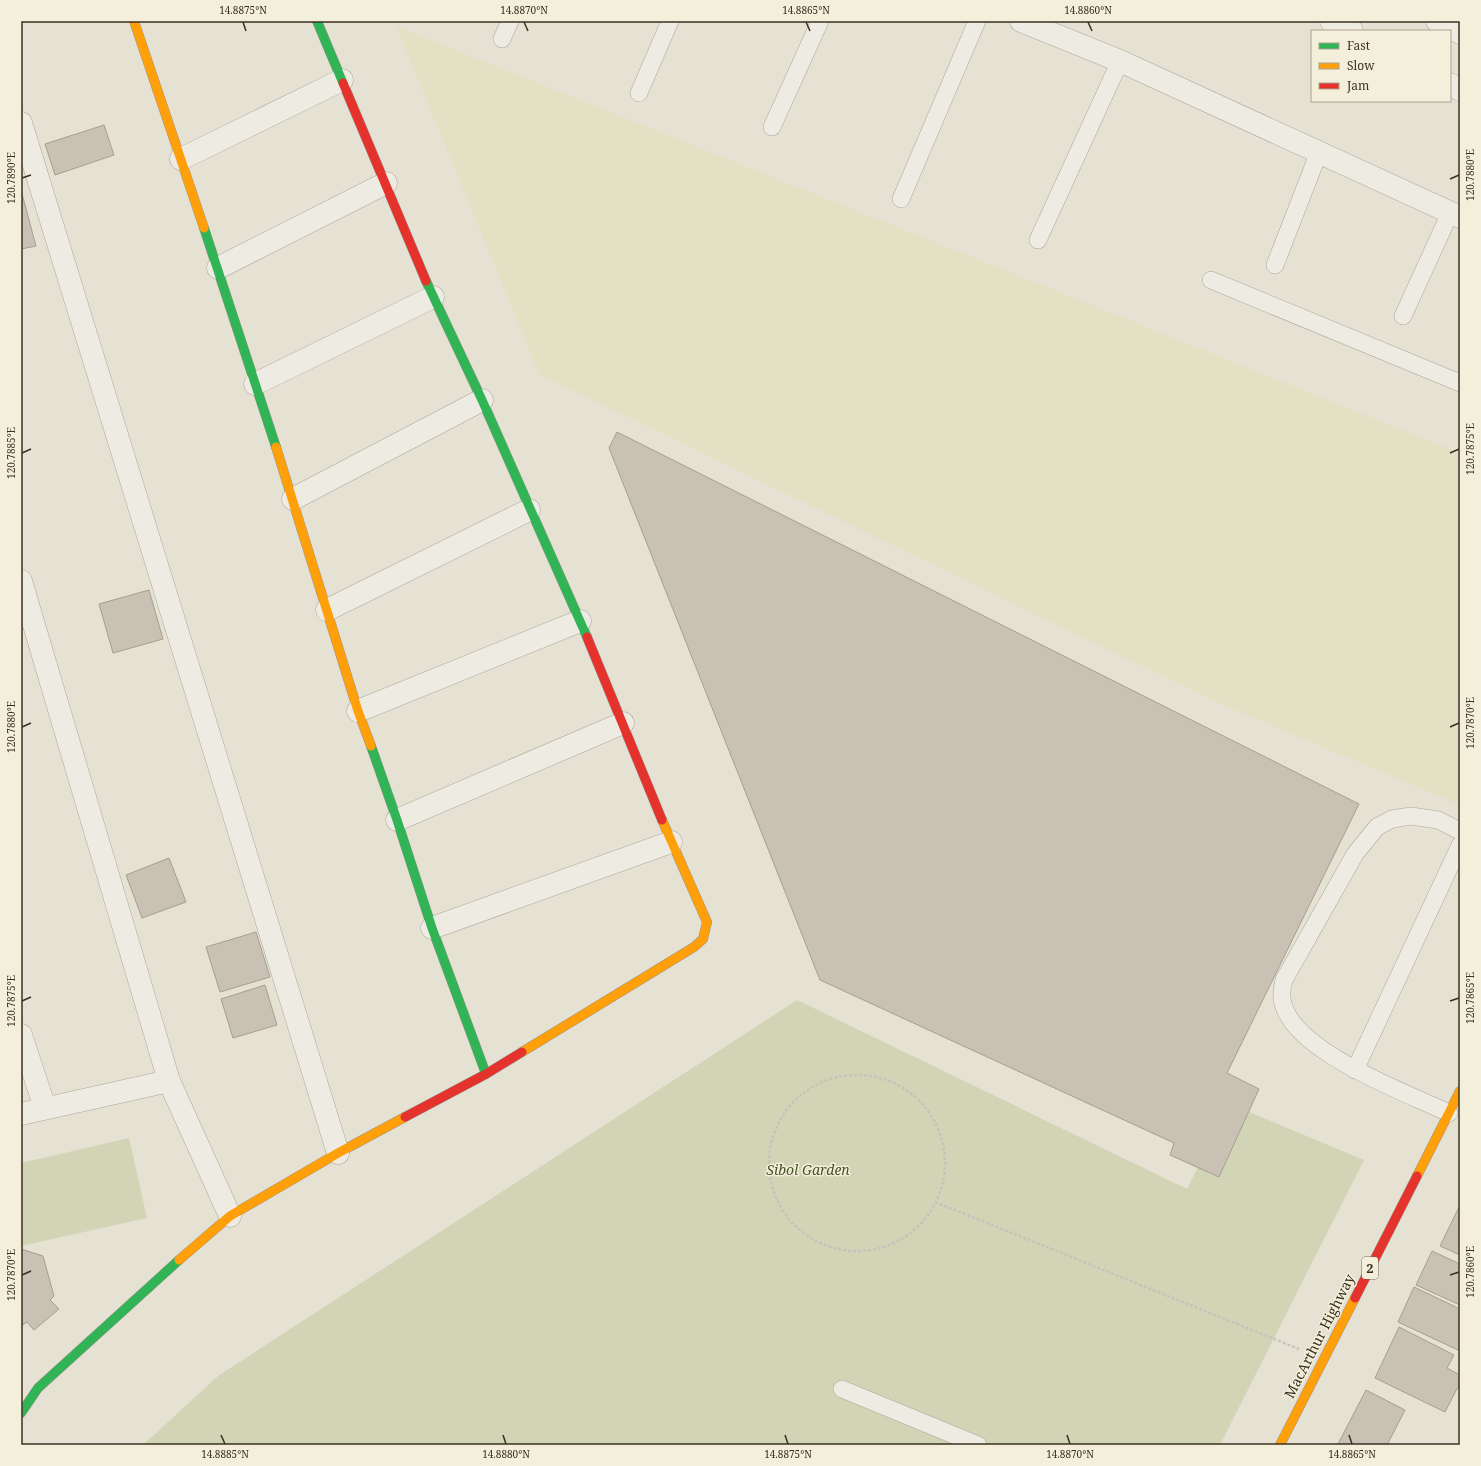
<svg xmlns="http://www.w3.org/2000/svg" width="1481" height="1466" viewBox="0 0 1481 1466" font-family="'Noto Serif',serif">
<rect width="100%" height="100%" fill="#e5e2d3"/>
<path fill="#e3e0c4" d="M396,26L1460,453V805L1218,703L539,374Z"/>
<path fill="#d1d5b6" d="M797,1000L1187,1189L1230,1104L1364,1160L1220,1445H143L218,1376Z
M129,1138L147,1218L21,1246V1163Z"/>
<path fill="#c9c1b3" stroke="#a69e91" d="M104,125L114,155L55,175L45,144Z
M21,190L36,246L21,249Z
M617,432L1359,804L1227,1073L1259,1089L1219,1177L1170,1155L1174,1143L820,980L609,448Z
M149,590L163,639L113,653L99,604Z
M169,858L186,902L142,918L126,875Z
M256,932L270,977L220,992L206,947Z
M265,985L277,1025L233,1038L221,999Z
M1460,1205V1255L1440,1246Z
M21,1249L43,1256L54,1296L50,1300L59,1309L34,1330L27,1322L21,1326Z
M1432,1251L1460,1264V1305L1416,1285Z
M1414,1287L1460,1309V1351L1398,1322Z
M1399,1327L1454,1355L1447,1368L1460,1375V1383L1445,1412L1375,1378Z
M1366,1390L1405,1410L1387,1445H1340L1338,1444Z"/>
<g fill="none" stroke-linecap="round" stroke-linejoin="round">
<g stroke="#aba79b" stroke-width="18">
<path id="lane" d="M502,39L510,21
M639,93L670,21
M772,127L820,21
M901,199L977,21
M1038,240L1120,61
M1275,265L1319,152
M1211,280L1460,383
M1403,316L1450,213
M1355,1070L1460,845
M1449,1113C1407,1093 1287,1050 1282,998C1281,992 1283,985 1284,980L1355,854L1377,827L1392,819L1411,816L1438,820L1460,831
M842,1389L978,1445"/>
</g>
<g stroke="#aba79b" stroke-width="23">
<path id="street" d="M1021,21L1120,61L1460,217
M1331,21L1352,31
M1437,21L1460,33
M1450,84L1460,90
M21,123L338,1153
M181,159L342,80
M218,268L386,183
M255,384L433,297
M293,499L482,400
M21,581L169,1081L230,1216
M327,610L529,510
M358,711L580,621
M397,820L623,723
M432,928L671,842
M21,1035L45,1108
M21,1114L169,1081"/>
</g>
<g stroke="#9b968b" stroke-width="10">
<path id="fast" d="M317,21L343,83
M204,228L276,447
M426,281L482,400L587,637
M371,746L397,820L432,928L486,1074
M21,1413L38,1388L179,1260"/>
</g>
<g stroke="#9b968b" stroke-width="10">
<path id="slow" d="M134,21L204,228
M276,447L358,711L371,746
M522,1052L694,947L703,939L707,922L662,820
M1417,1176L1460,1091
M179,1260L230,1216L338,1153L405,1117
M1280,1445L1355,1298"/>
</g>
<g stroke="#9b968b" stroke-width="10">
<path id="jam" d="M343,83L426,281
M587,637L662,820
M405,1117L486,1074L522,1052
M1355,1298L1417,1176"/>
</g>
<path stroke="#c6c3ba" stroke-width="2.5" stroke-dasharray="3 2" stroke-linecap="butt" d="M769 1163a88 88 0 1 1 176 0a88 88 0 1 1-176 0Z
M935,1202L1299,1349"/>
<use href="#lane" stroke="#eeebe3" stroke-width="17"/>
<use href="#street" stroke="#eeebe3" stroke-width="22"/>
<use href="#fast" stroke="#30b455" stroke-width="9"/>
<use href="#slow" stroke="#ff9f0a" stroke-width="9"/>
<use href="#jam" stroke="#e5322d" stroke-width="9"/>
</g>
<path fill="none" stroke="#3a3022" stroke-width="1.5" d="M243,22L246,31M524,22L528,31M806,22L810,31M1088,22L1092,31M22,178L31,175M1450,179L1459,175M22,453L31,449M1450,453L1459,449M22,727L31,723M1450,727L1459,723M22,1001L31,997M1450,1001L1459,998M22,1275L31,1271M1450,1275L1459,1272M221,1435L225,1444M503,1435L506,1444M785,1435L788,1444M1067,1435L1070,1444M1349,1435L1352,1444"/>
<g text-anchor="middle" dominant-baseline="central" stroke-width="3" stroke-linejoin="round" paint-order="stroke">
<rect fill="#f4efda" stroke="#726959" stroke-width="1" x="1362" y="1257" width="16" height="22" rx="3"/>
<g font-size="13" font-weight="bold" fill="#3a3022">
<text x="1370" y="1268">2</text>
</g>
<g font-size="14" font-style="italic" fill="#46552a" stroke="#f4efda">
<text x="808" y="1169">Sibol Garden</text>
</g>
<g font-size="14" fill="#3a3022" stroke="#f4efda">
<text transform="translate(1319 1336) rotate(-63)">MacArthur Highway</text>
</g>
</g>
<rect width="1481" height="1466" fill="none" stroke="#f4efda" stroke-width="44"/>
<rect x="1311" y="30" width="140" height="72" fill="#f4efda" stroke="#aaa390"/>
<rect x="1319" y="43" width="20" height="6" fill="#30b455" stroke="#aaa390"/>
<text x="1347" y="50" font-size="12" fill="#3a3022">Fast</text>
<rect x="1319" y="63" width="20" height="6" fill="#ff9f0a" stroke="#aaa390"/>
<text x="1347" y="70" font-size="12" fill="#3a3022">Slow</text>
<rect x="1319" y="83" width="20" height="6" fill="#e5322d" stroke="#aaa390"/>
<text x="1347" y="90" font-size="12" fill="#3a3022">Jam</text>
<rect x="22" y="22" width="1437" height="1422" fill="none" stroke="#3a3022" stroke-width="1.5"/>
<g font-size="10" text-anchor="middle" fill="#3a3022">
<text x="243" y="14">14.8875°N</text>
<text x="524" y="14">14.8870°N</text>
<text x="806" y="14">14.8865°N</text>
<text x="1088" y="14">14.8860°N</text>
<text transform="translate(1470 175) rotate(-90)" y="4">120.7880°E</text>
<text transform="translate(11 178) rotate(-90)" y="4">120.7890°E</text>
<text transform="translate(1470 449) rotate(-90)" y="4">120.7875°E</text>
<text transform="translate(11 453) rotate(-90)" y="4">120.7885°E</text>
<text transform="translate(1470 723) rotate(-90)" y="4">120.7870°E</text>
<text transform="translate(11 727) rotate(-90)" y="4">120.7880°E</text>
<text transform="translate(1470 998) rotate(-90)" y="4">120.7865°E</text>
<text transform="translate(11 1001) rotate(-90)" y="4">120.7875°E</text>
<text transform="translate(1470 1272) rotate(-90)" y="4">120.7860°E</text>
<text transform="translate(11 1275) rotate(-90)" y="4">120.7870°E</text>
<text x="225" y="1458">14.8885°N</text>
<text x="506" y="1458">14.8880°N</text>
<text x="788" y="1458">14.8875°N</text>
<text x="1070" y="1458">14.8870°N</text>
<text x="1352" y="1458">14.8865°N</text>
</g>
</svg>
